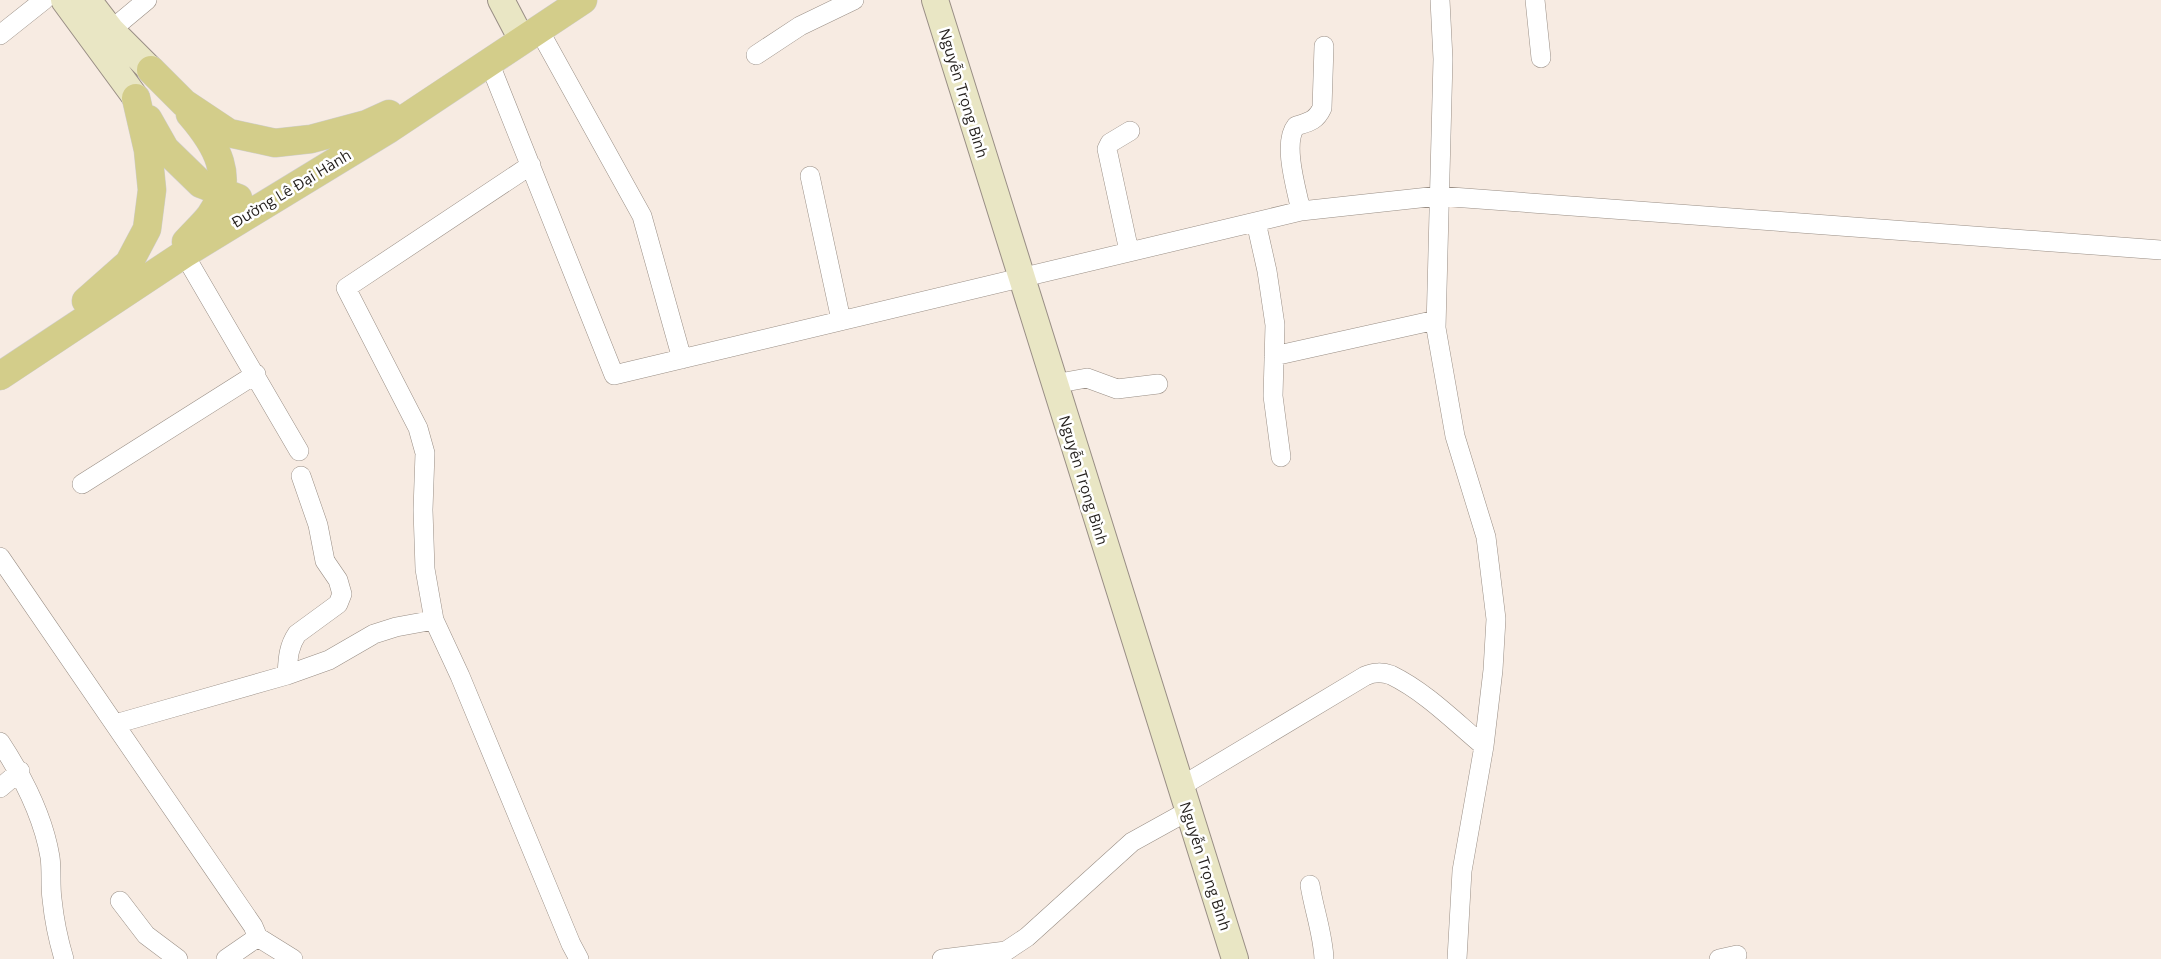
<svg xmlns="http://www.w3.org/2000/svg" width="2161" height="959" viewBox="0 0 2161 959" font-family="'Open Sans',sans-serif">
<rect width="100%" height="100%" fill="#f7ebe2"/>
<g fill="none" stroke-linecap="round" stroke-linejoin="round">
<g stroke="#998e85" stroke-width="20">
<path id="street" d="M1440,0L1443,59L1436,328L1455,436L1486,537L1496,619L1493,670L1484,746L1462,871L1457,959
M1535,0L1541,58
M111,30L147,0
M539,30L642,216L682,359
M0,35L44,0
M756,55L800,26L854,0
M489,62L614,375L1301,211L1438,196L2161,250
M531,165L346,288L418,428L425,453L423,510L425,569L434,620L460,676L571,944L579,959
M810,176L841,320
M1301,211C1297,191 1282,143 1296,126C1309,122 1316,121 1322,108L1324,46
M1256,222L1267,271L1275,325L1273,396L1281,457
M1129,251L1107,149L1110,143L1130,131
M184,254L299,451
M1274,356L1436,320
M1054,384L1087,378L1117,389L1158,384
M82,484L256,374
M0,557L253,926L256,933L255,939L226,959
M287,675C288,660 288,647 297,634L338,604L342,594L338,580L325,561L318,525L301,476
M115,724L287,675L329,660L374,634L396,627L434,620
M0,742C23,777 43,815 50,857C52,871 50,885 52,899C54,919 58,939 64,959
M1180,787L1365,676C1373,672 1383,672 1391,675C1426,692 1455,722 1484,746
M0,788L20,771
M1310,885C1314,910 1323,934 1324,959
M120,901L146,935L178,959
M256,936L293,959
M942,959L1006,951L1027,937L1132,842L1188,811
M1719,959L1737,955"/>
</g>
<g stroke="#998e85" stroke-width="28">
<path id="secondary" d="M64,0L136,98
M88,0L111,30L151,70
M501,0L522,40
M935,0L1235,959"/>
</g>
<g stroke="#cfcecd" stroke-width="29">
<path id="primary" d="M151,70L184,103L229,133L275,143L311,139L367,124L389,114
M148,119L165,149L201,184L238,198
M186,242C194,233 203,225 210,216C237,178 216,144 190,114
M86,301L129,263L147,229L152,190L148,150L136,98
M0,376L184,254L389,129L583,0"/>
</g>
<use href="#street" stroke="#fff" stroke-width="19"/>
<use href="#secondary" stroke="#e9e6c4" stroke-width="26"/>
<use href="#primary" stroke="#d3cd8a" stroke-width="28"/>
</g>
<g text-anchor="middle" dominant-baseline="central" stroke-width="5" stroke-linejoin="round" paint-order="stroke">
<g font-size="15" fill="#231f1c" stroke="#fff">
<text transform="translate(964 93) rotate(73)">Nguyễn Trọng Bình</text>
<text transform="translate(291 188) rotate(-31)">Đường Lê Đại Hành</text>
<text transform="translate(1084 480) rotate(73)">Nguyễn Trọng Bình</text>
<text transform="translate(1206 866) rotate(72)">Nguyễn Trọng Bình</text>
</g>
</g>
</svg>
